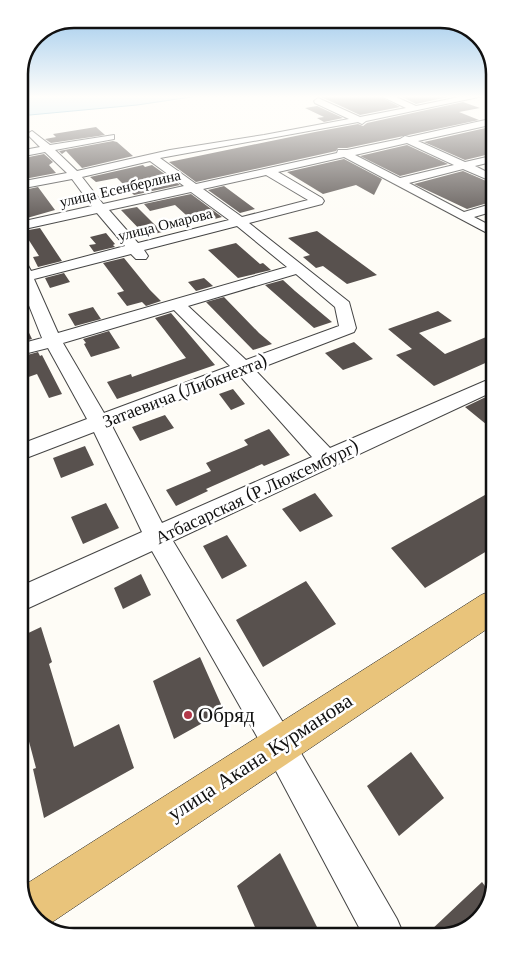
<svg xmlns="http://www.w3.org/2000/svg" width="513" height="955" viewBox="0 0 513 955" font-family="'Libre Baskerville',serif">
<rect width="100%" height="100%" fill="#fefcf6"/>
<path fill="#c0e2f0" stroke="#4f9dbe" d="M19,96H198L137,105L19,116Z"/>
<path fill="#58514e" d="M319,96H379L400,107L360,115Z
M400,96H446L448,97L416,104Z
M463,102L480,108L459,112L479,120L347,148H338L336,151L196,182L169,162L315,132L358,124L363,126L367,123Z
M317,106L343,118L324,122L317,118L324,117L305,108Z
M96,127L105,135L51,143L45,139L56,137L53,134Z
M490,127V154L465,160L424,142Z
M113,141L117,142L133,156L82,168L66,151L62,154L59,151Z
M407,145L448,164L400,176L360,156Z
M44,154L53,162L49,165L56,173L19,180V159Z
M344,159L382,179L374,195L356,185L323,194L287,172Z
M143,165L145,167L152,165L180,185L134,195L117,178L96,182L90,177Z
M463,171L491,183V202L467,209L414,184Z
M224,186L255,209L240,213L208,190Z
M38,187L55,210L20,220L19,191Z
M191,194L222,217L196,224L175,205L150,211L144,204Z
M137,207L162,232L146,236L121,210Z
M40,228L62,261L38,267L33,257L39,256L23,231Z
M317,231L377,275L347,284L323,266L316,268L303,257L310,255L288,238Z
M106,233L115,244L113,245L115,247L94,252L89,245L96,244L90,237Z
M236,243L260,264L263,263L271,270L238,278L208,250Z
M124,258L150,290L161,301L146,306L142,302L127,306L117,293L124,291L103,263Z
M64,273L70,282L50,288L45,278Z
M204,278L213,286L196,291L188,282Z
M283,280L295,291L332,322L314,328L265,285Z
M224,297L259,333L272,344L253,350L206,302Z
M93,307L101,319L75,326L68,314Z
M438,311L452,321L419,333L445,354L491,335L492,360L434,386L396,355L412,349L388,329Z
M171,313L215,365L117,399L107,382L131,374L132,377L186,358L155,318Z
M20,314L32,339L20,342Z
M109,331L120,348L91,357L84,344L86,343L83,339Z
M354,342L373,359L343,370L325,353Z
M38,352L40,356L42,355L62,394L49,398L37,374L20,380V357Z
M233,389L245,404L231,410L219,394Z
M492,394V429L465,407Z
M165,415L174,428L140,441L132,427Z
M269,429L290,455L264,466L262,464L206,489L208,491L176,506L166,490L211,471L206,463L248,445L244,440Z
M85,446L94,465L61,478L53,458Z
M492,491V548L425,588L391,548Z
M315,493L333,516L300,532L282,509Z
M106,503L119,528L83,544L71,517Z
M227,535L247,566L222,579L203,546Z
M141,574L151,595L123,609L114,588Z
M306,581L336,624L263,667L236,620Z
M41,627L52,662L49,664L74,747L119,724L134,768L44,818L33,769L36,768L22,715V636Z
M200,657L224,711L174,739L153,681Z
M411,752L444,798L399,836L367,786Z
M280,853L320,933L258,934L237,886Z
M482,882L491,894L485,912L461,932H429Z"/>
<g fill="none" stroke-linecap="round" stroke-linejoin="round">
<g stroke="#444" stroke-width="2">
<path id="minor" d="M381,96H394L416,106L464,96H483L366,121L362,124L358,122L160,158L196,184L337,153L338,150H347L400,139L405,136L409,137L490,119V125L418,141L465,162L491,156V162L475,166L491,174V181L463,169L409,183L464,212L491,204V212L474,217L491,226V235L344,157L278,172L322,198L324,201L322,204L249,223L349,302L356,328L354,332L255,370L330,448L492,378V392L173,541L290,734L397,919L403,933H362L268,756L152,551L22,611L21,586L142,532L94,432L21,460V444L87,419L48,348L20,355V344L42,338L20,283V259L25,260L31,271L125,246L97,213L20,230V222L92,206L72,179L19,189V182L67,173L45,152L19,157V151L40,147L27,134L32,131L50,145L114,135V139L55,150L77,171L170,150L264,135L349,119L315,103L314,101L318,98L360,117L406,108ZM407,143L454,165L400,178L355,155ZM150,161L184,186L103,204L82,177ZM266,175L308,200L242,217L203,189ZM191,192L229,220L138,243L109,210ZM237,226L287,267L58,333L34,279L131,254L136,259H146L148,256L144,250ZM296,274L335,307L339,326L246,360L188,306ZM174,310L230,366L104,413L63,343ZM240,376L312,457L162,523L112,426Z"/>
</g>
<g stroke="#222" stroke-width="1">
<path id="major" d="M493,590V625L45,927L40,925L23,903V886L481,595Z"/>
</g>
<use href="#minor" fill="#fff" fill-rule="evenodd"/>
<use href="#major" fill="#e9c47b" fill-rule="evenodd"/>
</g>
<linearGradient id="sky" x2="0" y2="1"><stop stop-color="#98c6eb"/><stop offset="0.42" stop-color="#fffefb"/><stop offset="1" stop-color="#fffefb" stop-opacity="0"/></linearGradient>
<rect width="513" height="230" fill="url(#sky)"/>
<circle fill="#b23849" stroke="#fff" stroke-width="2" cx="188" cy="715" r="5"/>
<g text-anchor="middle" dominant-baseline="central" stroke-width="5" stroke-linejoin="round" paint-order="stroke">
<g font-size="15" fill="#111" stroke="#fff">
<text transform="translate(120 188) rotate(-13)">улица Есенберлина</text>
<text transform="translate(165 224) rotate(-14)">улица Омарова</text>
</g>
<g font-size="18" fill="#111" stroke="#fff">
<text transform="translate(185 391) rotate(-21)">Затаевича (Либкнехта)</text>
<text transform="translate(257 492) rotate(-25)">Атбасарская (Р.Люксембург)</text>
</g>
<g font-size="21" fill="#111" stroke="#fff" text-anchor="start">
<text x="198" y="715">Обряд</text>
</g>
<g font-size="21" fill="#111" stroke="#fff">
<text transform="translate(260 757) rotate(-33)">улица Акана Курманова</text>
</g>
</g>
<path d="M0 0H513V955H0ZM74 28H440A46 46 0 0 1 486 74V882A46 46 0 0 1 440 928H74A46 46 0 0 1 28 882V74A46 46 0 0 1 74 28Z" fill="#fff" fill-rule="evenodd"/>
<path fill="none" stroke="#111" stroke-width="2.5" d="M74 28H440A46 46 0 0 1 486 74V882A46 46 0 0 1 440 928H74A46 46 0 0 1 28 882V74A46 46 0 0 1 74 28Z"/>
</svg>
